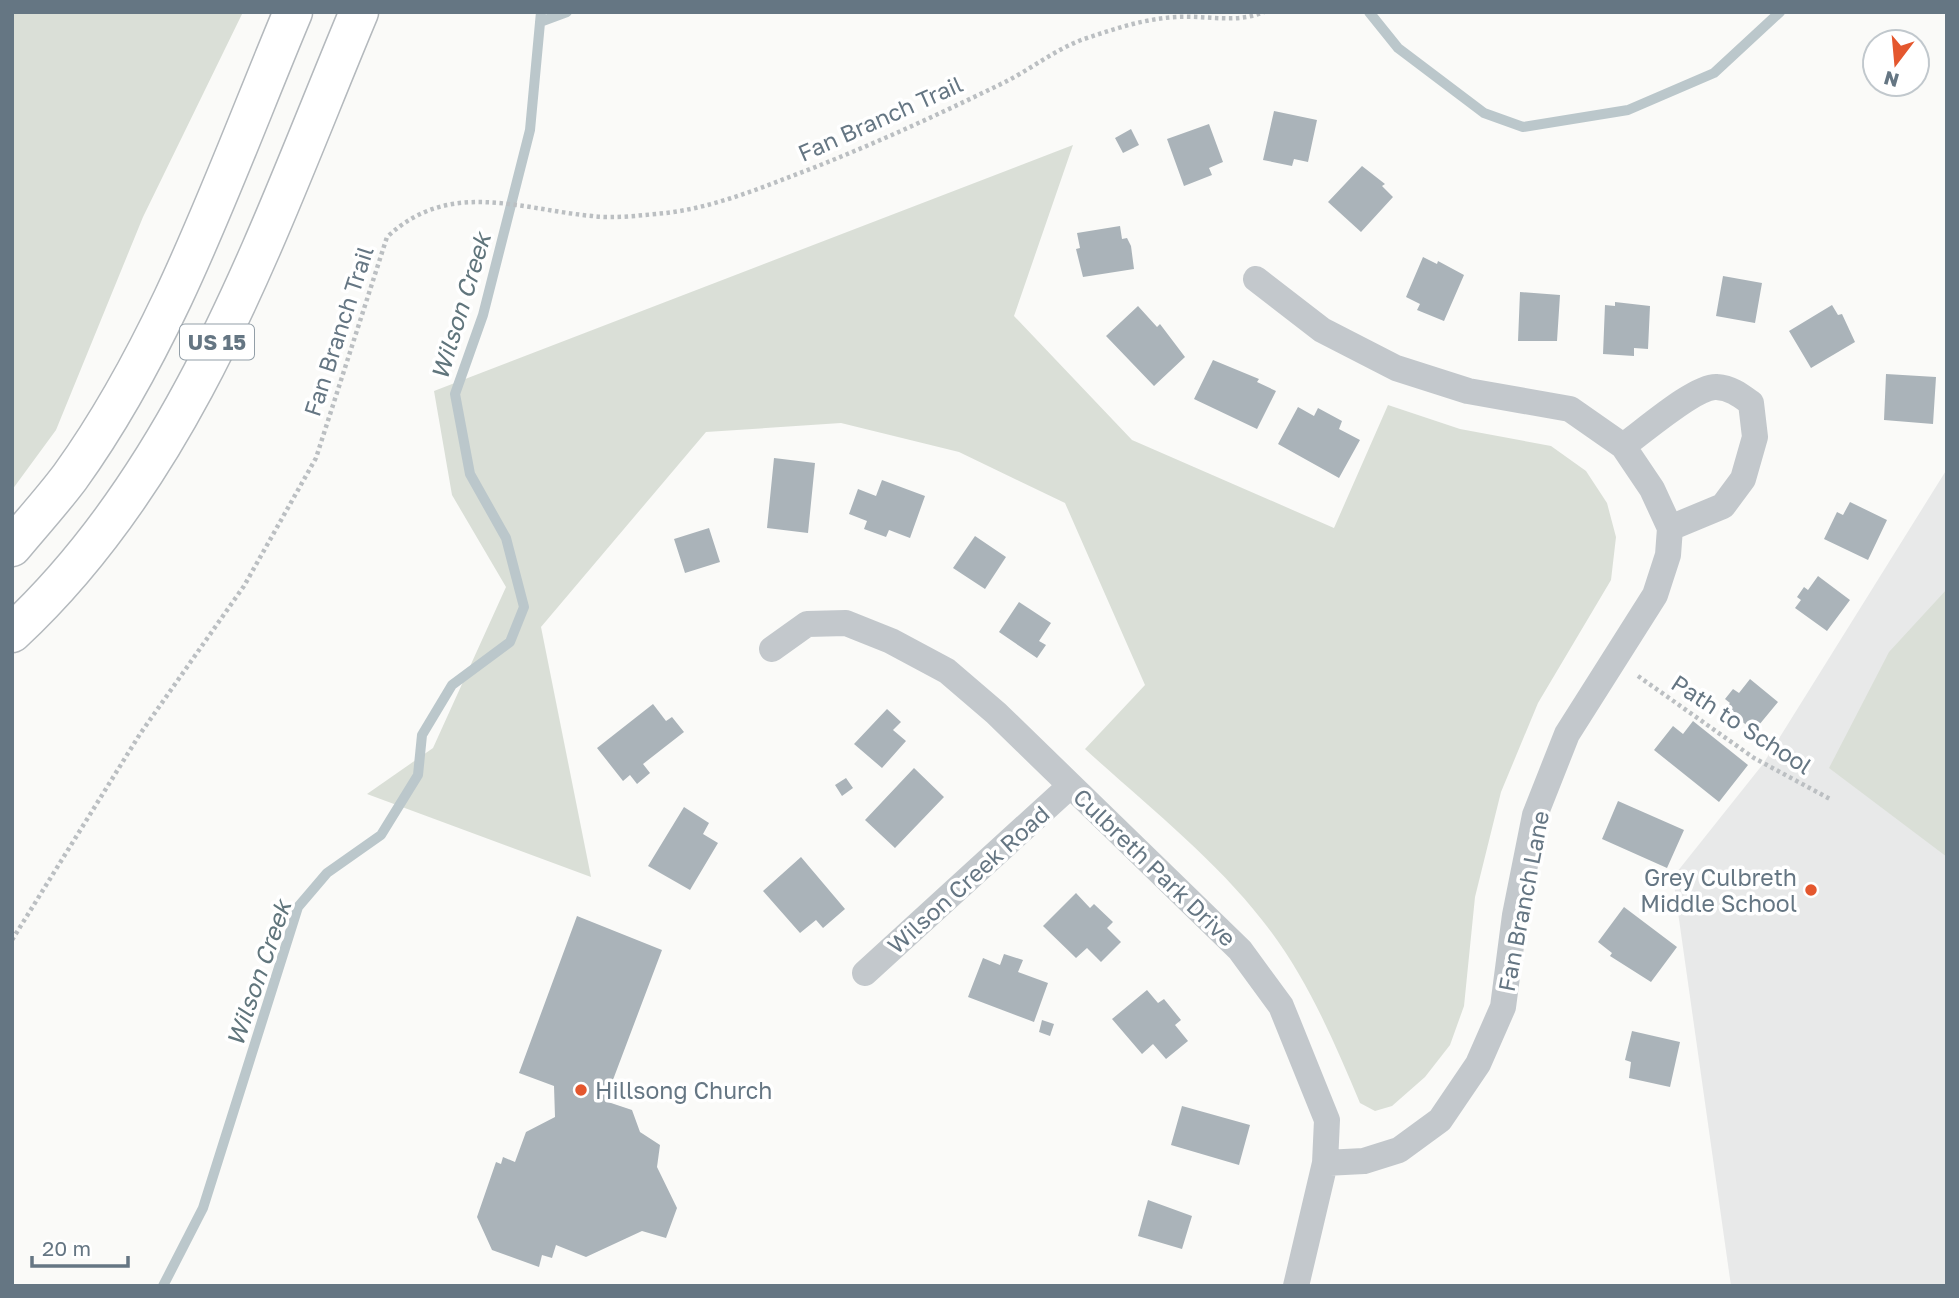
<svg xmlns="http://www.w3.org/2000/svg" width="1959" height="1298" viewBox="0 0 1959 1298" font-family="'Golos Text',sans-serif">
<rect width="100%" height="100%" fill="#fafaf8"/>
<path fill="#e8e9e9" d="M1947,469V1286H1731L1673,877L1763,764Z"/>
<path fill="#dadfd7" d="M12,12H243L143,217L56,430L12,490Z
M1073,145L1014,316L1132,440L1334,528L1388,405L1460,429L1551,446L1586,471L1607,503L1616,537L1611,580L1538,703L1501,792L1475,897L1464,1006L1450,1045L1425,1077L1392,1106L1375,1111L1360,1103C1333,1039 1306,975 1262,920C1213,857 1144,803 1085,749L1145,685L1065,503L959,452L841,423L706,432L541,627L591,877L367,794L433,748L506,587L452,495L434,391Z
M1947,589V857L1829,768L1889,652Z"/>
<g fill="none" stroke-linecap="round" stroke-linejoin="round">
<path stroke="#bbc7cb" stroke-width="10" d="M1369,12L1398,48L1484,113L1523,127L1628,110L1714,73L1780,12
M540,22L567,12
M163,1286L203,1208L298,907L327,873L381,835L418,775L422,735L452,685L510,642L524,607L506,538L470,474L455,394L483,315L530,130L541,12"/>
</g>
<path fill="#aab3b9" d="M1274,111L1317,120L1308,162L1294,159L1292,166L1263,160Z
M1209,124L1223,162L1209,168L1212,175L1184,186L1167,139Z
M1131,129L1139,145L1123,153L1115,138Z
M1362,166L1385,184L1382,186L1393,197L1361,232L1328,202Z
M1120,226L1122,239L1127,238L1131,246L1134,269L1083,277L1076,249L1080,248L1077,233Z
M1423,257L1437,264L1438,261L1464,275L1444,321L1417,310L1420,304L1406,297Z
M1723,276L1762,283L1755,323L1716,316Z
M1520,292L1560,295L1557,341H1518Z
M1615,302L1650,306L1648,349L1634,348V356L1603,354L1605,305L1615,306Z
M1832,305L1838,315L1842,314L1855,342L1811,368L1789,331Z
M1138,306L1157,327L1160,324L1185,357L1154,386L1106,336Z
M1213,360L1259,379L1257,382L1276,391L1257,429L1194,399Z
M1886,374L1936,377L1933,424L1884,420Z
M1298,407L1314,416L1318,408L1342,421L1339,429L1360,440L1339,478L1278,444Z
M774,458L815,463L808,533L767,528Z
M882,480L925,496L910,538L889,530L886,537L864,529L867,521L849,514L858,489L876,496Z
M1850,502L1887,520L1868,560L1824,539L1837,512L1843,515Z
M709,528L720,562L685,573L674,539Z
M975,536L1006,557L985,589L953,568Z
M1818,576L1850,600L1827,631L1795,608L1801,600L1797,597L1804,587L1808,590Z
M1019,602L1051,623L1039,641L1046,645L1037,658L999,632Z
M1750,679L1778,702L1754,731L1725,708L1730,703L1725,699L1733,689L1739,693Z
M653,704L666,721L672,717L684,732L643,764L650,773L637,784L630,775L623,781L597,748Z
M887,709L901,722L893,730L906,741L882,768L854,744Z
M1693,721L1748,765L1719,802L1654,750L1673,726L1683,734Z
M914,768L944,797L895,848L865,820Z
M846,778L853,788L842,796L835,785Z
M1618,801L1684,830L1667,868L1602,839Z
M684,807L709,823L703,834L718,843L690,890L648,866Z
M801,857L845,909L823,928L816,920L800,933L763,891Z
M1076,893L1090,908L1094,904L1113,922L1107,928L1121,942L1101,962L1087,948L1076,958L1043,926Z
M1624,907L1677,947L1651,982L1610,956L1612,953L1598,942Z
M577,916L662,950L605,1101L632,1110L640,1132L660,1145L657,1167L677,1208L666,1238L642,1231L586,1257L556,1245L552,1258L542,1255L539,1267L492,1250L477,1217L496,1162L501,1164L503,1157L515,1162L526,1132L555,1117L554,1086L519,1073Z
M1004,954L1023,960L1018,972L1048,983L1034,1022L968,997L983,958L1000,965Z
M1147,990L1158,1003L1164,999L1181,1020L1175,1025L1188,1041L1166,1059L1153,1044L1142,1054L1112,1019Z
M1042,1020L1054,1024L1050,1036L1039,1032Z
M1632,1031L1680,1042L1670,1087L1629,1078L1631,1062L1625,1060Z
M1182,1106L1250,1125L1239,1165L1171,1145Z
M1148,1200L1192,1216L1182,1249L1138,1236Z"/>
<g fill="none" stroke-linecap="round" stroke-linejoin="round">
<g stroke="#b4b9bd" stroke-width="41">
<path id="trunk" d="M12,547C31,524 52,501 70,477C170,338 227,169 293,12
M12,633C189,469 268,229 359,12"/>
</g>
<path stroke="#bbbfc2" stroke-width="4.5" stroke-dasharray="3.5 3.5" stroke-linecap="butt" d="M1638,676L1754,758L1830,799
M12,940L140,734L244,586L316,458L387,237C449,179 518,209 592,216C615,219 643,215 666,213C708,208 748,193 787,178C861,150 934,117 1005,82C1031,69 1056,49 1084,39C1114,29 1143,19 1176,17C1206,15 1236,24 1264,12"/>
<path stroke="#c3c8cc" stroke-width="26" d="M1256,279L1322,330L1396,368L1468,391L1570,409L1623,446L1652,489L1670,528L1668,555L1655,595L1567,734L1535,815L1515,915L1503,1007L1478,1064L1440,1120L1399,1150L1364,1161L1325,1163
M1623,446C1642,433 1696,385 1717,387C1731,388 1740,395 1751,403L1755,437L1743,479L1723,506L1670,528
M772,649L807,624L846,623L891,641L947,671L996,713L1240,950L1281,1006L1327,1120L1325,1163L1296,1286
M865,973L1070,786"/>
<use href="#trunk" stroke="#fff" stroke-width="38"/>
</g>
<g fill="#e4572e" stroke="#fff" stroke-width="2.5">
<circle cx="1811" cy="890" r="7"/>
<circle cx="581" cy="1090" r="7"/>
</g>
<g text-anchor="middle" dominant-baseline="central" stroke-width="7" stroke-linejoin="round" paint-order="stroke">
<rect fill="#fff" stroke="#939fa8" stroke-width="2" x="180" y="324.5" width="74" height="35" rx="5"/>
<g font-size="21" font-weight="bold" fill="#657683">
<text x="217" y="342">US 15</text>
</g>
<g font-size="23" fill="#657683" stroke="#fff">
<text transform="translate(880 118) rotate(-24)">Fan Branch Trail</text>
<text transform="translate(338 331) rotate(-72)">Fan Branch Trail</text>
<text transform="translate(1742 724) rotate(33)">Path to School</text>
<text transform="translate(1155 867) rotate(44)">Culbreth Park Drive</text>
<text transform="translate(968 879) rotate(-42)">Wilson Creek Road</text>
<text transform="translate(1523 901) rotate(-79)">Fan Branch Lane</text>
</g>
<g font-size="23" fill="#657683" stroke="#fff" text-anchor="end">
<text x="1797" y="877">Grey Culbreth<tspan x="1797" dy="26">Middle School</tspan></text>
<text x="595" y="1090" text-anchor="start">Hillsong Church</text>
</g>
<g font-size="24" font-style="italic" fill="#60757c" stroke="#fff">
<text transform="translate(460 306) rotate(-73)">Wilson Creek</text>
<text transform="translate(258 973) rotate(-71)">Wilson Creek</text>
</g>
</g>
<rect width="1959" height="1298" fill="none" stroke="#657683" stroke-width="28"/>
<g transform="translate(1896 63) rotate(196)"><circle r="33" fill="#ffffff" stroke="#c1c8cd" stroke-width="2"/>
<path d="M0-5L12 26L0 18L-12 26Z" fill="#e4572e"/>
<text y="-10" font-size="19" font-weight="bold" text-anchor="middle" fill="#657683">N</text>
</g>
<path d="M32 1256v10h96v-10" fill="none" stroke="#657683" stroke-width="3.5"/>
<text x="42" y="1256" font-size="21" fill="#657683" stroke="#ffffff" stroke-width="5" paint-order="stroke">20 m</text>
</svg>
